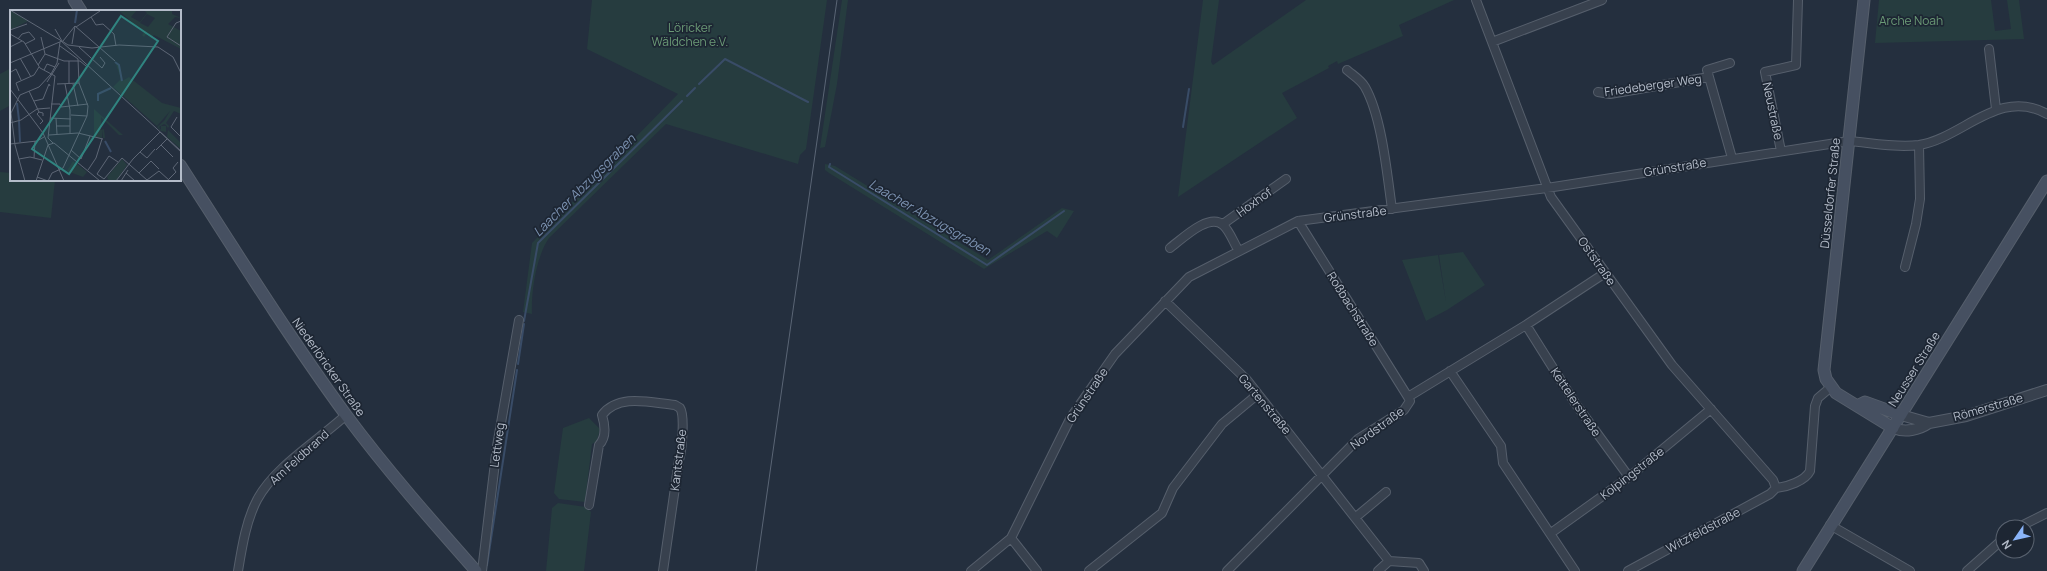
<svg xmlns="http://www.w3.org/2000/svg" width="2047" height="571" viewBox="0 0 2047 571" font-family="Manrope,sans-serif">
<rect width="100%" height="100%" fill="#242f3e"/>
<path fill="#263c3f" d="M592,0H827L806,149L800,155L798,164L666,124L549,238C536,257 531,292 532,314L523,312L532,243L678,94L587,49Z
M842,0H848L837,84L825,147L820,148Z
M1203,0H1219L1211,62L1213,65L1306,0H1454L1399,25L1403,36L1338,64L1337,61L1328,66L1329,68L1282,93L1297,118L1178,197Z
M1879,0H1991L1995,31L2011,29L2007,0H2019L2024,39L1875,43Z
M11,68V105L0,111V74Z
M825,164L835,166L988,260L1062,208L1074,211L1057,238L1047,231L984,269L829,173L825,170Z
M0,172L11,173V180H55L51,218L0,212Z
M1463,252L1485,285L1447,310L1426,321L1402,260L1438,255L1446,302L1439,255Z
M589,418L600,429L597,441L592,444L585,502L559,499L554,493L563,428Z
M558,503L586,507L591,512L584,571H546L552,508Z"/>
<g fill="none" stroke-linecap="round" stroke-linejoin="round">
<path stroke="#394c67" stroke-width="2" d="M699,84L725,59L808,102
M687,96L695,88
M1183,127L1189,89
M830,164L829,167L987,265L1064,211
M524,321L538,243L682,101
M518,364L524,324
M487,565L517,370"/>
<g stroke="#565f6c" stroke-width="10">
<path id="minor" d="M1476,0L1551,197L1672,365L1773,480L1776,488
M1492,42L1602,0
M1989,49L1996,109
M1730,63L1707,70L1732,158
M1347,70C1354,76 1361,80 1365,87C1382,117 1387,174 1392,209
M1598,92L1610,94L1709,77
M1781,151L1765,72L1796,65L1798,0
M1298,221L1408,397
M1223,224L1286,179
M1170,248C1181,240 1209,212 1223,225C1230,231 1234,244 1239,251
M1905,267L1916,224L1920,199L1919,145
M1165,301L1247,380L1389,561L1378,571
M1526,325L1575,403L1629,477
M1450,371L1501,446L1503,463L1575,571
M1776,488C1787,487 1805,481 1810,471L1815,406L1818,398L1831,387
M589,505L599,445C607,437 605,425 602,415C619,393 651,403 675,405L680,408C685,415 682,451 679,460L663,571
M1356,517L1386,492
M1830,525L1910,571
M2019,527L2047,513
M1551,533L1629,477L1711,409
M1011,538L1037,571
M1389,561L1419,563L1424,571
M238,571C242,547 246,521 257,500C274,467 319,440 346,415
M482,571L497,446L519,320
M971,571L1011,538L1071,417L1115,354L1189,277L1298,221L1547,188L1849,141C1872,143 1896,148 1919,145C1963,138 1999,87 2047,114
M1089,571L1162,513L1173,488L1222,424L1258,394
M1227,571L1358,439L1404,410L1410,401L1408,397L1526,325L1605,273
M1628,571L1770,494L1776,488
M1967,571L2003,539"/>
</g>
<g stroke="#565f6c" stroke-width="12">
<path id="tertiary" d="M1901,415L1929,423L1966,416L2047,390
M1893,428C1905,433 1919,430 1929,423"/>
</g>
<g stroke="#565f6c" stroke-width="13">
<path id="secondary" d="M74,0L81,11
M1864,0L1824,370L1826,379L1836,393L1893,428
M180,165C234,249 287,334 346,415C386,469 431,520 476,571
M1859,405L1865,402L1901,415
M1803,571L2047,181"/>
</g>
<use href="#minor" stroke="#38414e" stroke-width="8"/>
<use href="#tertiary" stroke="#38414e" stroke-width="10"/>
<use href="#secondary" stroke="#465061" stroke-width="11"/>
<path stroke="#5a6575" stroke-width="1" d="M756,571L837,0"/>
</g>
<g text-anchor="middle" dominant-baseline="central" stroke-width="3.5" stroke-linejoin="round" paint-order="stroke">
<g font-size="12" fill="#6b9a76" stroke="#1d2633">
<text x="1911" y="20">Arche Noah</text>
<text x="690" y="27">Löricker<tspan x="690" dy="14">Wäldchen e.V.</tspan></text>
</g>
<g font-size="12" fill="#b4bcc9" stroke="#1d2633">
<text transform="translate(1653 85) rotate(-8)">Friedeberger Weg</text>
<text transform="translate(1773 111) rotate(78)">Neustraße</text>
<text transform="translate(1675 167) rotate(-9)">Grünstraße</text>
<text transform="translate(1830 193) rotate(-84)">Düsseldorfer Straße</text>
<text transform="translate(1254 202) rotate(-36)">Hoxhof</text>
<text transform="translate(1355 214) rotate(-7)">Grünstraße</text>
<text transform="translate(1597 261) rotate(55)">Oststraße</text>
<text transform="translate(1353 309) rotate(58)">Roßbachstraße</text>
<text transform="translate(329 367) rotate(55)">Niederlöricker Straße</text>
<text transform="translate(1914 369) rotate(-58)">Neusser Straße</text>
<text transform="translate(1087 395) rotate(-56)">Grünstraße</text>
<text transform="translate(1576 402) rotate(56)">Kettelerstraße</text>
<text transform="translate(1265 404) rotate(50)">Gartenstraße</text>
<text transform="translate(1988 407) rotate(-16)">Römerstraße</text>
<text transform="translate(1377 428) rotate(-36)">Nordstraße</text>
<text transform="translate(497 445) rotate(-82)">Lettweg</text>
<text transform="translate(299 457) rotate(-42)">Am Feldbrand</text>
<text transform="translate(678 460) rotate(-83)">Kantstraße</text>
<text transform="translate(1632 473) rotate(-38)">Kolpingstraße</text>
<text transform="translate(1703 530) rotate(-28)">Witzfeldstraße</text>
</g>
<g font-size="13" font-style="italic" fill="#7c92b1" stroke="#1d2633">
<text transform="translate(584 185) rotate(-45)">Laacher Abzugsgraben</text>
<text transform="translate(930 217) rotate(30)">Laacher Abzugsgraben</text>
</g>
</g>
<g transform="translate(10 10)">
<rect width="171" height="171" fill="#242f3e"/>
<path d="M0,0L18,11L0,20ZM105,0L122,12L108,0H127L121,7L130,12L137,3L134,0L162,1V4L171,8L165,7L158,14L171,21V39L144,25L141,29L138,22L134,27L132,25L135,21L119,11ZM137,4L145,8L138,17L130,13ZM105,51L109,55L112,71L119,67L152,93L171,98V104L164,101L156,113L159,116L158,118L156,115L154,114L149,117L151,120V116H156V122L151,121L147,117L154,111L160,101L147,116L103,77L111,69ZM84,99L113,125H109L91,107V120L94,119L95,128H93L92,120V128L84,127ZM158,120L171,133V139L157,127ZM112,149L117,155L106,171H99L97,167ZM63,151L77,162L73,167L57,161Z" fill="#263c3f" fill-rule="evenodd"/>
<path fill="none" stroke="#394c67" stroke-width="2" d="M65,13L67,0M105,52L109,55L112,71M88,91V84L101,78M7,93L9,110M9,111L10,132M95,131L101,142"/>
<path fill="none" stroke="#5e6776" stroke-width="1" d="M0,0L50,30L171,141M81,7L86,15L93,14L104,24L106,36M171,11L166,13L157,27L171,36M65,16L105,51M66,17L90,1M45,19L52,31M0,20L17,14M0,24L14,32L30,58L45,66L38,128L43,133M8,29L12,24L19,22L25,29L15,34M53,31L65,16M62,34L65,16M0,37L12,31M69,37L92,58L95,53L90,47M35,44L54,51H70L76,56M10,48L21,67M0,53L52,31L58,35L82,38L109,35L148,37L163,47L171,63M28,55L35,44L31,27M34,60L37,54L45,57M1,62L6,59L11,70M37,72L49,53M47,74L69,73M55,74L60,100V123M59,74V51M63,74L68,96M0,79L33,123L54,171M9,81L6,73L24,65L29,57M19,81L29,102L33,103V106M24,91L33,89L39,74L40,76M41,94H50L51,97L78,94M29,102L27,104L33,111L30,114M61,105L77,106M167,107L161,117L171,127M40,108L61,109M46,108L47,124M0,113L11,110L27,99L40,98M46,116H60M39,125L68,123L93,129M0,134L27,131L34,127M38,135L44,133L90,171M151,135L163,147M61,140L71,149L80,126M146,140L157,129M130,142L137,148L145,139M24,148L25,131M9,149L20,147L32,150M78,160L86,148L92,129M116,163L125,171M129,163L141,151L149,159M87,164L94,169L112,148L137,170L149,161L160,171M87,164L99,146L108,152M27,167L38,171L42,163L53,158L77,106L78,96L69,73L68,49L50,36M159,169L166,162L163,158L168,152M15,171L5,135L1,103L10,85L29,77L41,64L47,53L50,32M26,171L38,135M106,171L123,149L150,122L171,142M111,171L118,160"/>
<path fill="#308480" fill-opacity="0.15" stroke="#308480" stroke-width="2" d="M111,6L148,31L59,164L22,139Z"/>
<rect width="171" height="171" fill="none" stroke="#b4bcc9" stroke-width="2"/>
</g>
<g transform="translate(2015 539) rotate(236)"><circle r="19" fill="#1d2633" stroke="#59626f"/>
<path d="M0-3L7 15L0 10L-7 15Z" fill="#8ab4f8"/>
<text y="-6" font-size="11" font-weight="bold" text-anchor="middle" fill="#b4bcc9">N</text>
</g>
</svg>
